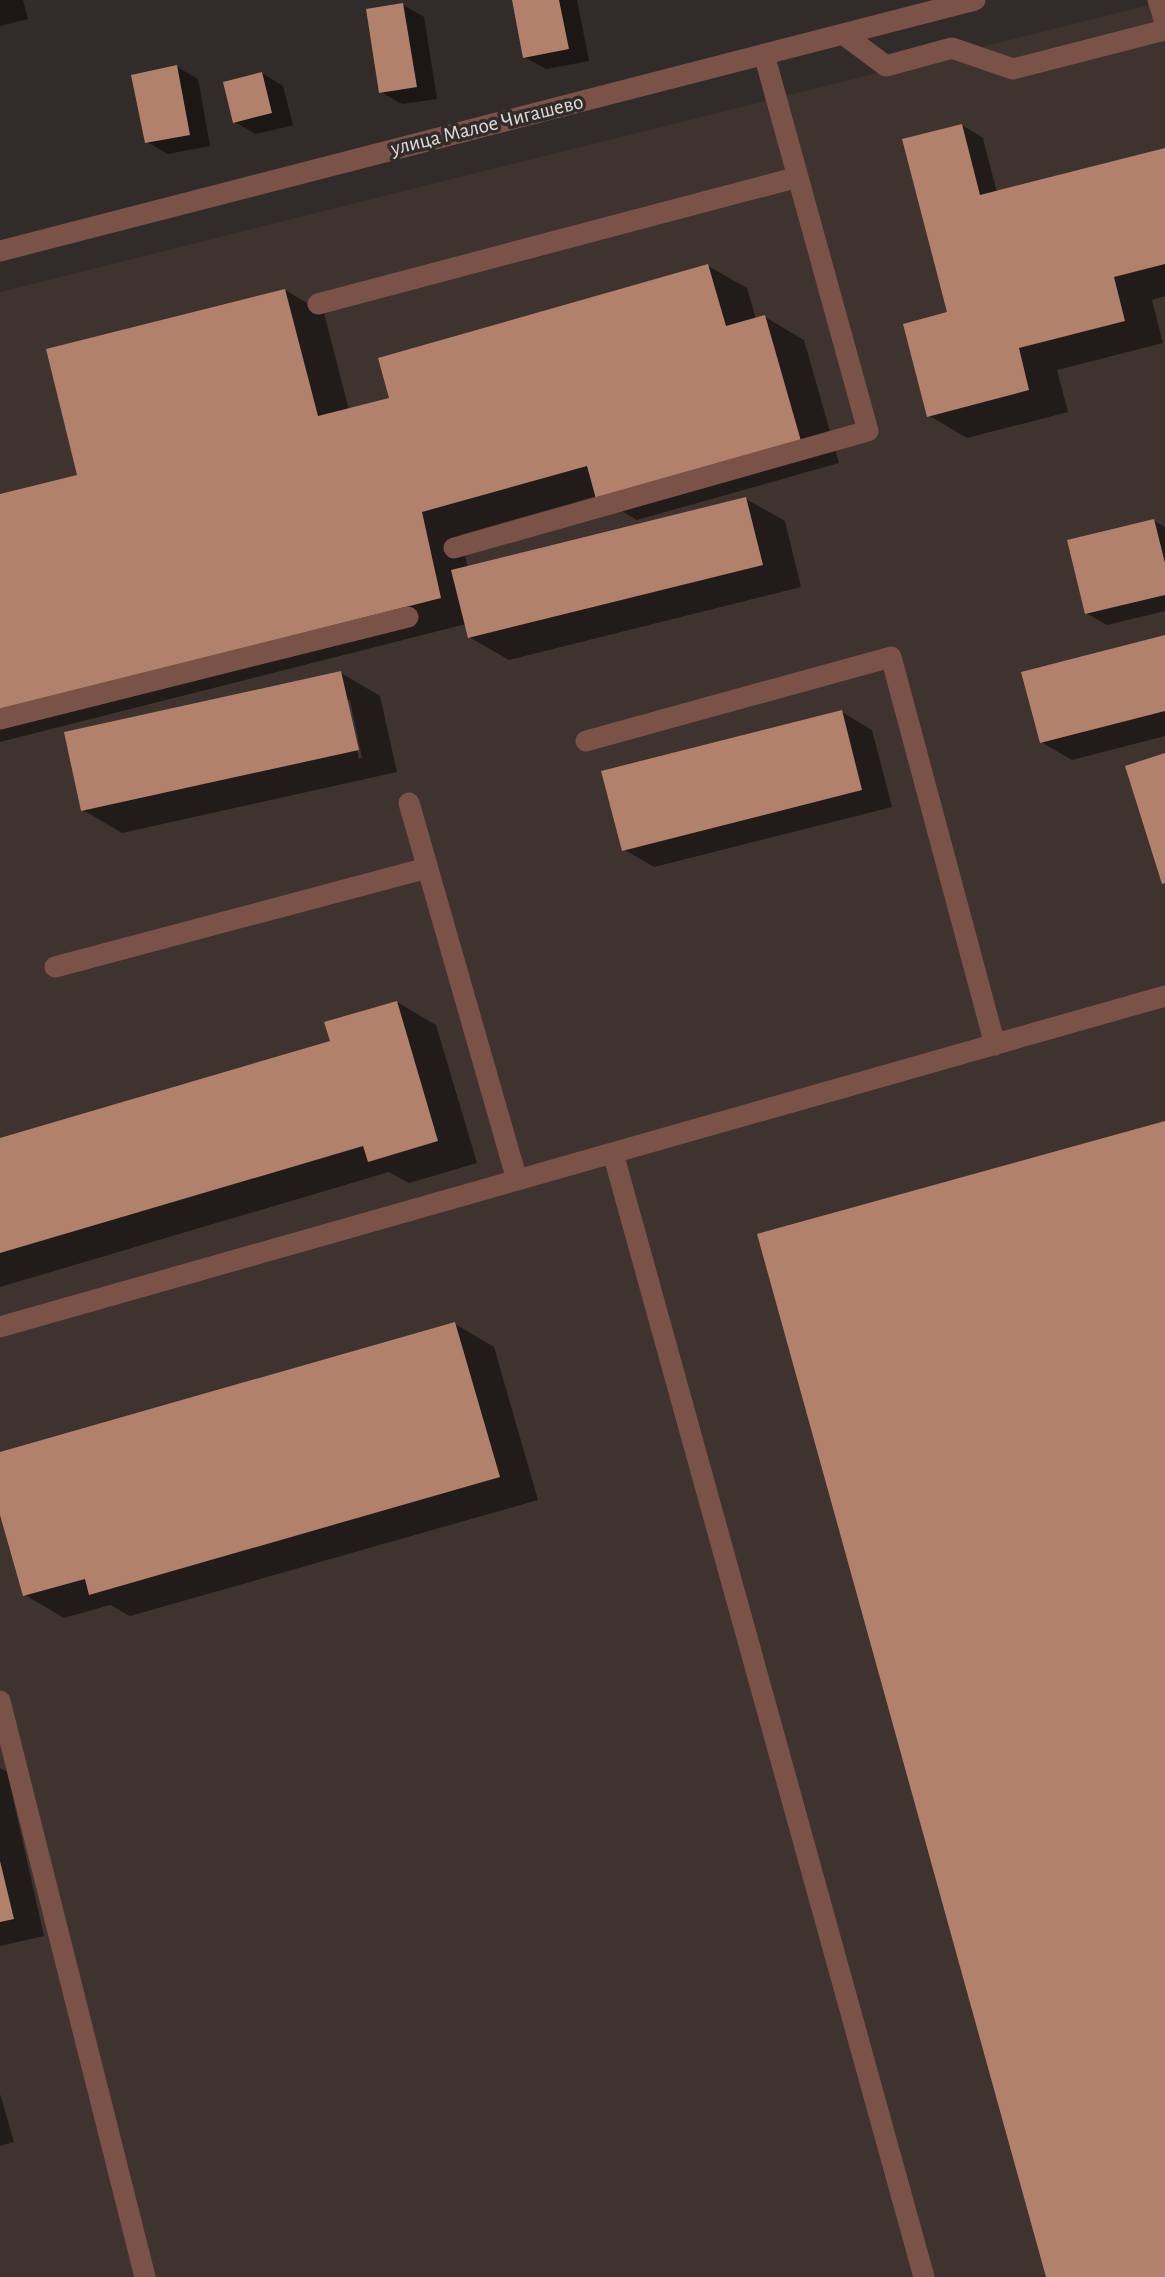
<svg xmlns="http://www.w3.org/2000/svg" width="1165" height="2277" viewBox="0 0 1165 2277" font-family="'Alegreya Sans',sans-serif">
<rect width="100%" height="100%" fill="#312b29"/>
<path fill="#3f332f" d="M1165,1V2277H0V292Z"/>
<path fill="#0007" fill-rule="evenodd" d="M0,0H23L28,19L0,26Z
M514,0H577L589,61L546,69L525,57Z
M403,5L424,17L437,99L402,104L381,92Z
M177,67L198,79L210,146L168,154L147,142Z
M262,73L283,86L293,125L256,134L235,122Z
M962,125L983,138L997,193L1165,150V296L1152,300L1163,343L1057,370L1068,412L967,438L928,415L949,314Z
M708,266L747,288L756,319L765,317L804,340L839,463L637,520L597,496L460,535L468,568L746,499L785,521L801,587L509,660L469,637L466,624L0,742V496L79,476L285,290L324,313L349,410L392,399Z
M1154,521L1165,527V611L1107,625L1086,613Z
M1165,637V736L1072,760L1041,742Z
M341,673L380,696L397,772L122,833L83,810ZM346,700H350L362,758L359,759Z
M842,712L872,730L892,807L654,867L623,849Z
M397,1002L436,1025L477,1163L409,1183L389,1172L0,1287V1140L332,1042Z
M455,1324L494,1347L538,1500L130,1616L110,1605L64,1618L25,1595L0,1508V1454Z
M0,1768L7,1772L44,1936L0,1946Z
M0,2094L14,2142L0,2146Z"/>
<path fill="#b2816c" d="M512,0H559L569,49L523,58Z
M403,3L417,87L379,93L366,9Z
M177,65L190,135L145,143L131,75Z
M262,72L272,113L233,123L223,82Z
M962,124L980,195L1165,148V264L1114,277L1125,321L1019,348L1029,390L927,417L903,324L947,312L902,139Z
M708,264L726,326L765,315L801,441L596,499L587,466L422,512L441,598L0,710V494L77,475L46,349L285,289L318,416L389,398L378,358Z
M746,497L763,565L468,638L451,570Z
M1154,519L1165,563V595L1085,614L1067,540Z
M1165,635V711L1040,743L1021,672Z
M341,671L359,750L81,811L64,732Z
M842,710L862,790L622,851L601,771Z
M1165,753V883L1162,884L1125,766Z
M397,1001L438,1141L368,1162L363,1146L0,1253V1138L330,1041L324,1022Z
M1165,1121V2277H1046L757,1234Z
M455,1322L500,1477L89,1595L85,1579L23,1596L0,1515V1452Z
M0,1861L14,1919L0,1922Z"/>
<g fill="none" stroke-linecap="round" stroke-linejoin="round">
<path stroke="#7b5247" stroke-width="21" d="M1158,0L1165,22
M843,34L886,66L952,48L1013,69L1165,30
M0,251L975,0
M318,304L798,177
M454,548L868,431L764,54
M0,719L408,617
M586,741L891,657L995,1045
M409,803L517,1180
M55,967L427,868
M613,1153L924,2277
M0,1327L1165,996
M0,1701L145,2277"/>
</g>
<g text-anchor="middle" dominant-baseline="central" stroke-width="7" stroke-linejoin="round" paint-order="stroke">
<g font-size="21" fill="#e0dcdb" stroke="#312b29">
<text transform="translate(487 125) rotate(-14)">улица Малое Чигашево</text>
</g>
</g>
</svg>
